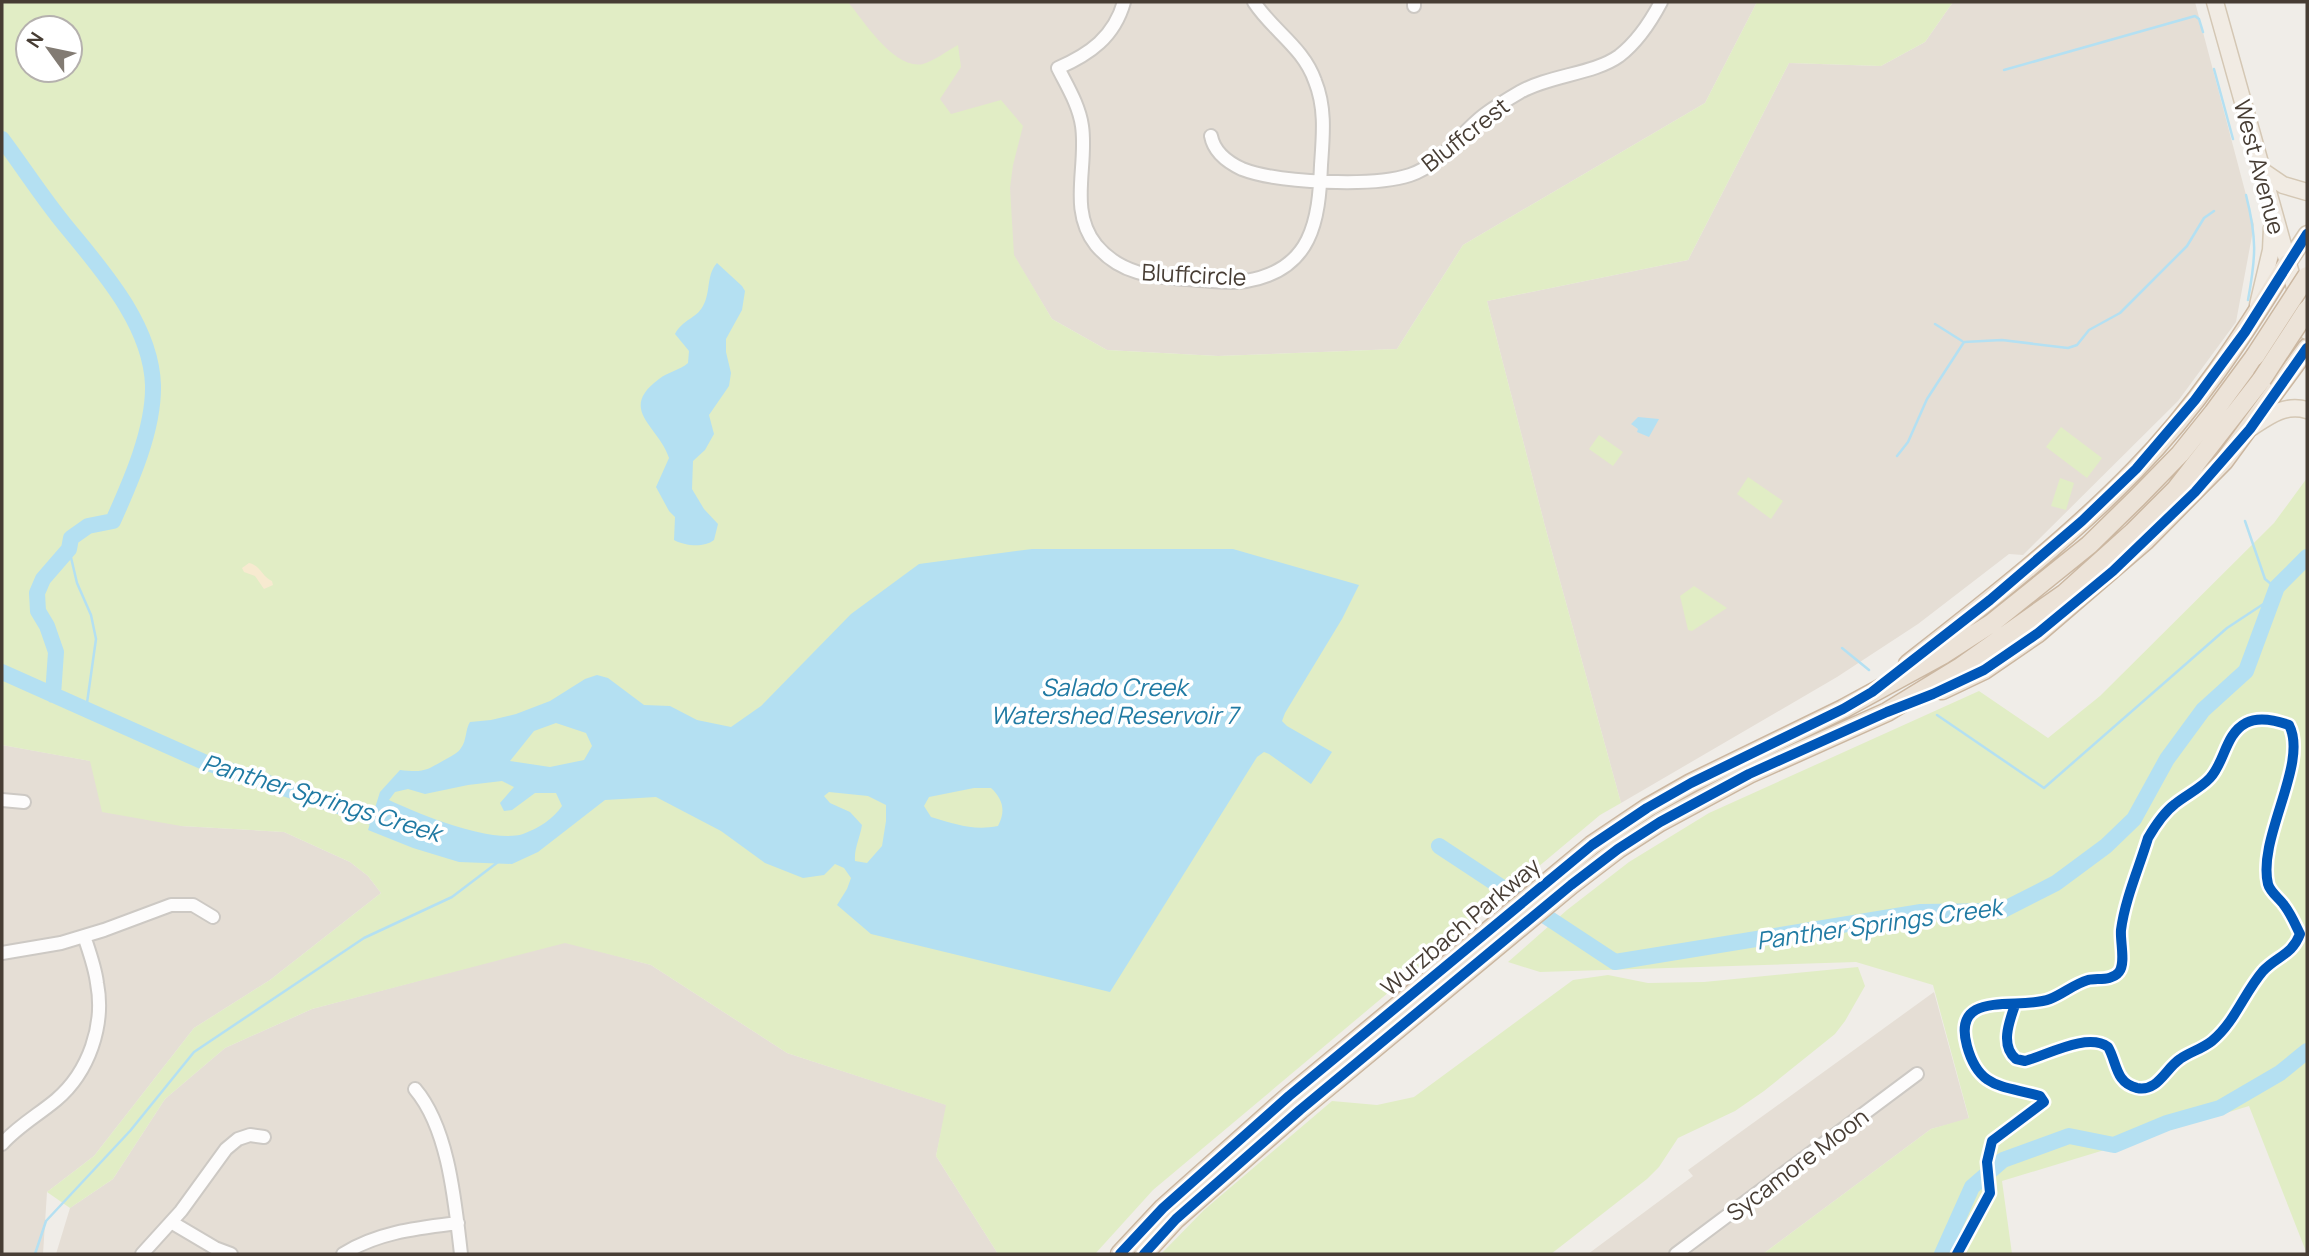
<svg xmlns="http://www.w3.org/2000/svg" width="2309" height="1256" viewBox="0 0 2309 1256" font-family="Manrope,sans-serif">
<rect width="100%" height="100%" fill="#f0ede8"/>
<path fill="#e5ded5" d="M825,2H1757L1705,103L1463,245L1397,349L1218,356L1107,350L1052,319L975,191Z
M1953,2H2195L2254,225L2236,322L2178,401L2023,555L2009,554L1918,624L1837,677L1621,803L1546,530L1487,301L1688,260L1789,63L1881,66L1925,42Z
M2,745L91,761L181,826L284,832L350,862L368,876L381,893L270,980L194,1028L94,1156L47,1192L43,1254H2Z
M565,942L651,965L787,1053L947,1105L936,1156L998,1254H56L70,1208L113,1179L165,1099L225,1048L312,1009Z
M1934,992L1969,1119L1931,1129L1763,1254H1588L1693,1176L1688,1170Z"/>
<path fill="#e1edc5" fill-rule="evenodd" d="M2,2H848C864,21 894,70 923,64C934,61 947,51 958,45L961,67L940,99L951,114L1001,100L1023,126L1013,165L1010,188L1014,255L1052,319L1107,350L1218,356L1397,349L1463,245L1705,103L1757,2H1953L1925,42L1881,66L1789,63L1688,260L1487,301L1546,530L1621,803L1600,815L1153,1190L1095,1254H998L936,1156L946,1105L787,1053L651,965L565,943L312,1009L225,1048L165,1099L113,1179L70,1208L47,1192L94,1156L194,1028L270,980L381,893L368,876L350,862L284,832L181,826L102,812L90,761L2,745ZM28,28H70V70H28Z
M2061,427L2102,458L2087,478L2046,447Z
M1599,435L1623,452L1613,466L1589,449Z
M1748,477L1783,501L1771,519L1737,494Z
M2060,478L2074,483L2066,510L2051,506Z
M2307,478V1254L2249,1106L2002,1181L2012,1254H1763L1931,1129L1969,1118L1933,985L1856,962L1540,972L1508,962L1567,910L1629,862L1709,813L1979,691L2048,738L2100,696L2274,523Z
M1694,586L1727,608L1692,631L1688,630L1680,596Z
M1858,967L1865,986L1845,1021L1835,1034L1764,1091L1735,1111L1678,1138L1659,1167L1647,1179L1551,1254H1161L1204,1210L1332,1101L1377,1105L1414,1097L1573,980L1608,975L1648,983L1704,982Z"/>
<path fill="#f7ead0" d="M249,563C260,565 262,577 272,581L273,585L264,589L255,576L244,572L242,568Z"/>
<path fill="#b4e0f2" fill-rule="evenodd" d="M717,263L742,286L745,291L742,310L726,339V352L731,373L729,386L709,415L714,434L705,450L693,461L692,489L704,509L718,524L714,540C704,548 685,546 674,540L675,517L669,511L656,487L669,458C659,426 617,410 659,379C668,372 680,370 688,363L689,351L675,334C683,319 696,319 703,306C711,292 706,275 717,263Z
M1638,417L1659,419L1649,437L1637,432L1638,429L1631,424Z
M1032,549H1233L1359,585L1342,619L1285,713L1282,721L1287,726L1332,752L1311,784L1269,754L1264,752L1257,757L1110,992L871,934L837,905L847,889L851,878L844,868L835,864L824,875L803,878L765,863L721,831L656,797L605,800L538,852L512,864L459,862L413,848L368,830L380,792L400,770C426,773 426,770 448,758C453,755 458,753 461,748C467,740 465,730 470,722L491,720L516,714L550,701L585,679L597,675L608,678L644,705L670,706L697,720L731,727L761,706L851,614L919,564ZM556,723L586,733L592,746L584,760L550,767L510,761L534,731ZM502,781L514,787L500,803L504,811L512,810L535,793H556L562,806C553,819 539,828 523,834C491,844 419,814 389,800L395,792L408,789L425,794L468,785ZM974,788H991C1003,799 1006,811 998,826C973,831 955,824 931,817L924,806L929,797ZM829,792L868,796L886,805V821L882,846L867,863L855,861C854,848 860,838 862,825L850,812L830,803L824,796Z"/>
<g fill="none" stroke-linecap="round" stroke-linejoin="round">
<path stroke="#b4e0f2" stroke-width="2.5" d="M2214,69L2233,139
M2004,70L2195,16L2199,19L2203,32
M2246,195C2257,238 2256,257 2248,300
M1935,324L1962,341
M1897,456L1908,442L1927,399L1964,342L2002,340L2068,348L2077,345L2089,330L2120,313L2187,246L2204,218L2214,211
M2245,521L2265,579L2276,588
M69,549L77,583L91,615L96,639L86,710
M1842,648L1869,670
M1937,715L2044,788L2227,628L2271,599
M35,1254L46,1221L130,1131L194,1052L364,938L452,897L498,862"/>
<path stroke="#b4e0f2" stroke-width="16" d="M2,139C23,167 42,197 65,225C101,269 151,324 153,385C154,429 131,481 113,521L88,526L71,538L69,549L43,579L37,593L38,611L47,626L56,652L53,695
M2,672L204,762L390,823
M1439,846L1615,962L1921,912L2001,911L2056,883L2106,846L2134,819L2167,759L2203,710L2246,671L2277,587L2307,557
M1942,1254L1972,1187L2003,1160L2069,1136L2114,1145L2167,1123L2220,1108L2280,1073L2307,1051"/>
<g stroke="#cdc9c4" stroke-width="16">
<path id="minor" d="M1124,2C1114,37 1090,54 1058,68C1067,86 1079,105 1082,126C1088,166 1068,210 1096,245C1120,274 1152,277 1187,279C1206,280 1227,284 1246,281C1312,270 1319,221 1321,165C1323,136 1326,108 1315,81C1303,47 1273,31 1254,2
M1414,6V2
M1211,136C1214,152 1227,162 1242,169C1278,183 1374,187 1410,175C1442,164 1459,134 1484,115C1495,107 1508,99 1520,92C1550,75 1594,74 1619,56C1636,43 1651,21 1661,2
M2,800L24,802
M2,953L61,943L104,930L171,905H193L213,917
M415,1089C449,1129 455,1203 461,1254
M2,1144C18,1126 38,1115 56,1100C89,1072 105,1025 97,983C95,967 89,951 84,936
M171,1222L215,1248L231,1254
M142,1254L181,1211L226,1149L238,1139L250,1135L264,1137
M343,1254C378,1232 418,1228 458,1223
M1676,1254L1917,1074"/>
</g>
<g stroke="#d4c7b4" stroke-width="19">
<path id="major" d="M2215,2L2307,331
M2261,170L2283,185L2307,192
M2287,264L2307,234
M2258,305L2271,250L2272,228
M2252,427C2270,415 2285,404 2307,410"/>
</g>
<g stroke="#cbb7a1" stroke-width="21">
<path id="highway" d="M1908,664C1986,603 2066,541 2135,470C2195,409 2243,336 2287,264
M1942,690L1984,670L2038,633L2145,541L2224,461L2307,348
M1120,1254L1163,1208L1289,1096L1592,845L1647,808L1691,783L1843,709L1944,654L1992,623L2089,545L2137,498L2180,454L2213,413L2255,356
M1144,1254L1176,1219L1300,1110L1571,885L1618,849L1660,822L1749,774L1887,712L1959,668L2065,593L2133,532L2176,489L2262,379"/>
</g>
<use href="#minor" stroke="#fdfcfc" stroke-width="12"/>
<use href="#major" stroke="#f1ebe3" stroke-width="16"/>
<use href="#highway" stroke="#ece3d8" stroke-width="18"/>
<g stroke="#cbb7a1" stroke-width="21" stroke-linecap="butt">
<path id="highway-bridge" d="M2255,356L2307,276
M2262,379L2307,310"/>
</g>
<use href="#highway-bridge" stroke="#ece3d8" stroke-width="18"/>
<g stroke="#fff" stroke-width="15">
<path id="cycleway" d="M2015,1005C2009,1022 2000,1046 2016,1059L2025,1061C2047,1055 2088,1032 2108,1047C2117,1062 2115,1083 2137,1088C2158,1092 2165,1069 2180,1059C2190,1052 2202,1049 2212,1041C2235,1022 2244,993 2263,971C2277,956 2292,955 2300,934C2295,924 2291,914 2284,905C2280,899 2270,892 2268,884C2257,838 2309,763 2289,725
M1120,1254L1163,1208L1289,1096L1592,845L1647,808L1691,783L1843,709L1872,692L1990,600L2082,521L2136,469L2195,400L2245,332L2307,234
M1144,1254L1176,1219L1300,1110L1571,885L1618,849L1660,822L1749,774L1887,712L1933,694L1984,670L2038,633L2113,571L2195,492L2250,429L2307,348
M1957,1254L1990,1193L1987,1162L1992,1141L2044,1102L2040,1096C2003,1085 1979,1090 1967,1046C1951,988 2019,1011 2050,999C2063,994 2074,984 2088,980C2098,978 2112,981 2119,972C2126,963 2120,942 2121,930C2125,899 2139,868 2148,838C2155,826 2163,813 2175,804C2186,795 2201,788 2210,778C2225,762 2225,734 2246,723C2259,716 2275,720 2289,725"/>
</g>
<use href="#cycleway" stroke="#0057b8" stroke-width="10"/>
</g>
<g text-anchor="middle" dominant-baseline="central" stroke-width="7" stroke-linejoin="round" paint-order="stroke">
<g font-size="23" fill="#473d34" stroke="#fff">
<text transform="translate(1465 134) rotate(-38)">Bluffcrest</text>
<text transform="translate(2260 167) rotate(75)">West Avenue</text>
<text transform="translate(1194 274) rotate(3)">Bluffcircle</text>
<text transform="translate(1460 926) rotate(-40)">Wurzbach Parkway</text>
<text transform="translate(1797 1164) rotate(-37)">Sycamore Moon</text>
</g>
<g font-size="24" font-style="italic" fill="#207aa3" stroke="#fff">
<text x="1114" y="686">Salado Creek<tspan x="1114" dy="28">Watershed Reservoir 7</tspan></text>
<text transform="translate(322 797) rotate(17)">Panther Springs Creek</text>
<text transform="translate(1879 923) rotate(-8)">Panther Springs Creek</text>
</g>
</g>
<rect width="2309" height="1256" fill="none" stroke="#473d34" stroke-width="7"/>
<g transform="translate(49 49) rotate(303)"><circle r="33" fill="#ffffff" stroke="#b5b1ae" stroke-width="2"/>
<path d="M0-5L12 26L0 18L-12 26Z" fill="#827b73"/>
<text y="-10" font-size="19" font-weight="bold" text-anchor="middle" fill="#473d34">N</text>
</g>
</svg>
